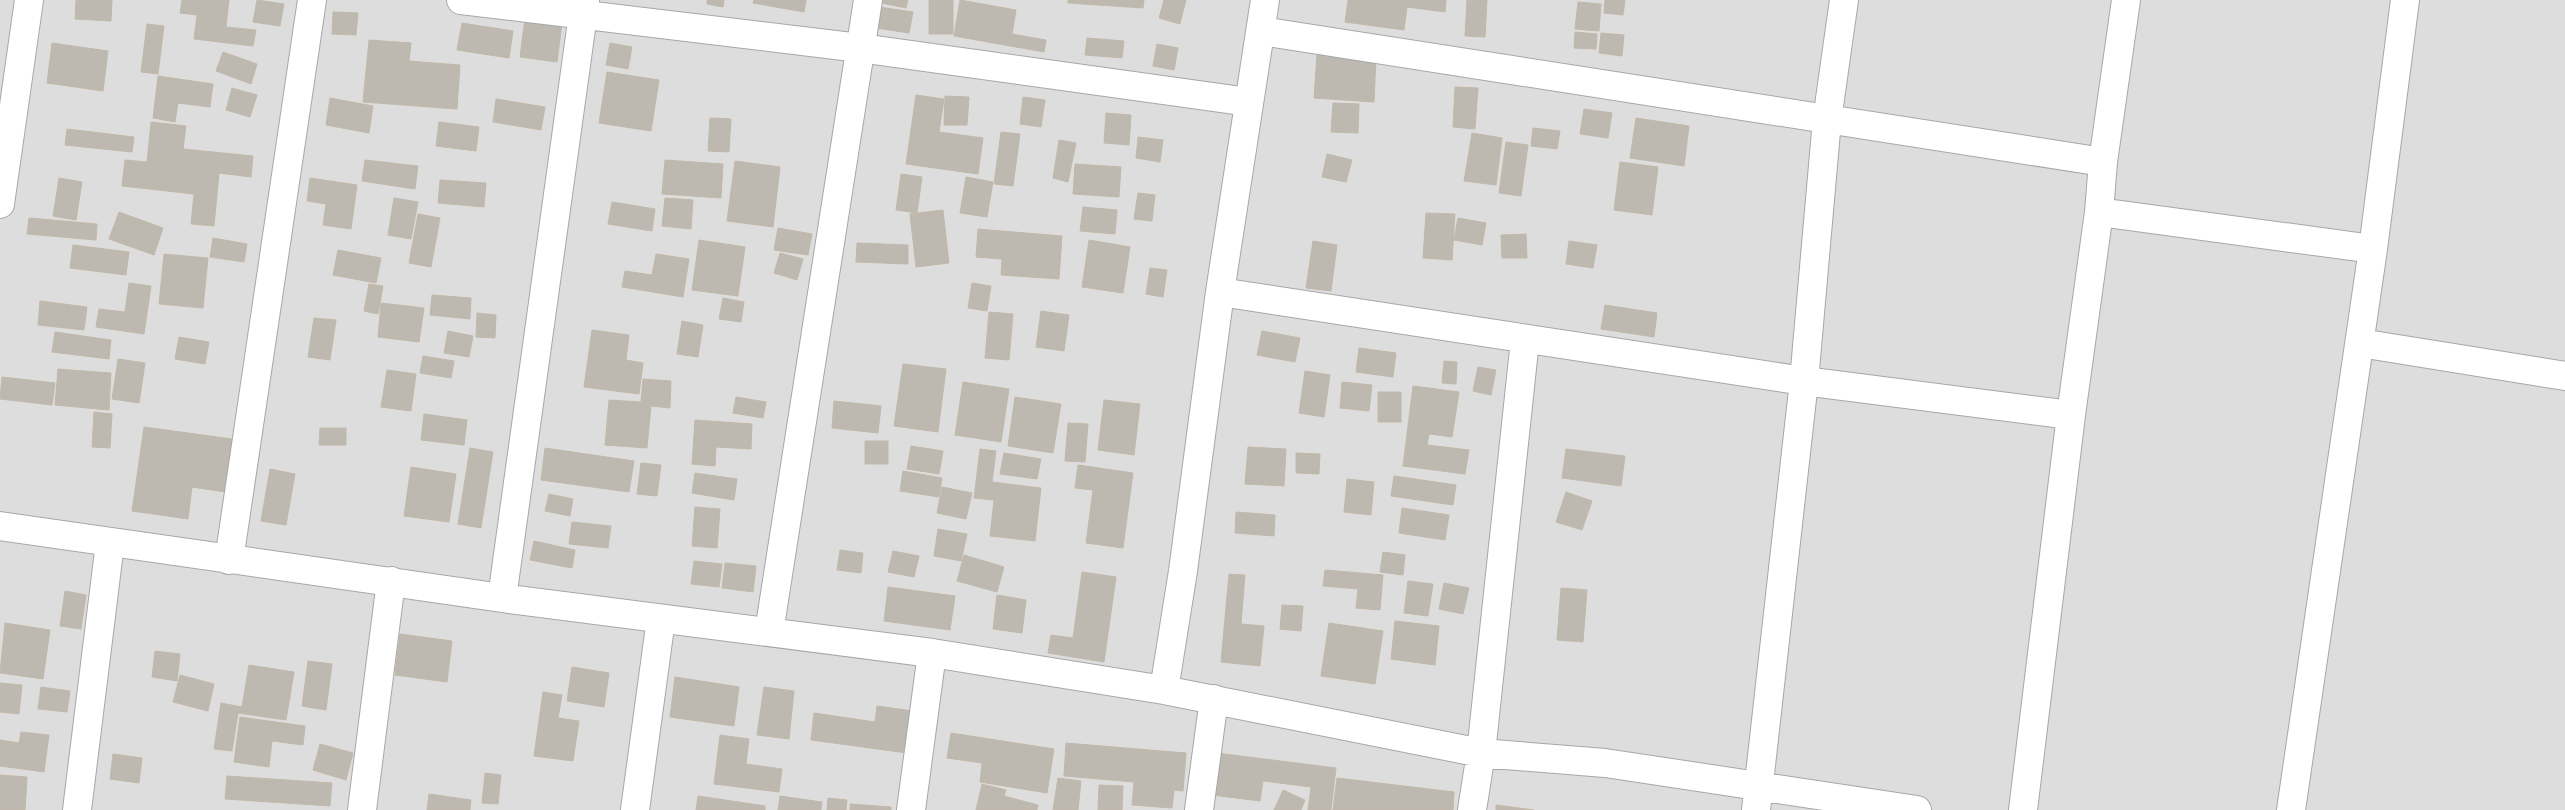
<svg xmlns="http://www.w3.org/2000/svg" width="2565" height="810" viewBox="0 0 2565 810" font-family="'Nunito Sans',sans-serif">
<rect width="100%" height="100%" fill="#f1efe7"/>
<path fill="#dedddd" d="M0,0H2565V810H0Z"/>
<path fill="#bdb8b0" stroke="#c2b8a9" d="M76,0H112L111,21L75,19Z
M182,0H229L226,27L256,30L253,46L194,39L197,15L180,13Z
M257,0L284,4L280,26L253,22Z
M707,0H724L723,7L707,4Z
M754,0H806L804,12L753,3Z
M881,0H908L906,8L881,3Z
M929,0H953V34H929Z
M960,0L1016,10L1012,34L1046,40L1044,52L954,36Z
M1068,0H1144L1143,8L1068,3Z
M1164,0H1186L1180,24L1159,18Z
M1348,0H1446L1445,12L1407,7L1404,30L1345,22Z
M1467,0H1487L1485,37L1465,36Z
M1605,0H1625L1623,15L1604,13Z
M1578,2L1601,4L1599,31L1575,29Z
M879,7L913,12L909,33L876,28Z
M333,12L358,13L356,35L332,34Z
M525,18L562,23L557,62L520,57Z
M462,23L513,31L509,58L457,50Z
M147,24L164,26L158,74L141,72Z
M1575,32L1597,34L1596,49L1574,48Z
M1601,33L1624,35L1622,56L1599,53Z
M1087,38L1124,41L1122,58L1085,55Z
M369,40L411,43L409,61L460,65L457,109L363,102Z
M52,43L108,51L103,91L47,83Z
M610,43L632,47L628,69L606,65Z
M1157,44L1178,48L1174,70L1153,66Z
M223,52L257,64L251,84L216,71Z
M1317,54L1376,58L1374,102L1314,98Z
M607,72L659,80L651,131L599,123Z
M158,76L213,84L210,107L178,103L175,122L153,118Z
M1455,87L1478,88L1475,129L1453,127Z
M232,88L257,95L250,117L226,110Z
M916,95L944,99L939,132L983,138L978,174L906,164Z
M945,96L969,97L967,125H944Z
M1023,97L1045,100L1041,127L1020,124Z
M330,98L373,106L369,133L326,125Z
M496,99L545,107L541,130L493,122Z
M1333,103L1359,104L1358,133L1331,132Z
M1584,109L1612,113L1608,138L1580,134Z
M1106,113L1131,115L1129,145L1104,143Z
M710,118L731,119L729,152L708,151Z
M1636,118L1689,126L1684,166L1630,158Z
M151,122L186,126L183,149L253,156L251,177L219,173L214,226L191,224L194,194L122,186L125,160L147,162Z
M439,122L479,127L476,151L436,146Z
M1533,128L1560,131L1557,149L1531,146Z
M67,129L134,137L132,152L65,145Z
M1001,132L1020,134L1013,186L994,184Z
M1472,133L1502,138L1496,185L1464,181Z
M1138,137L1163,140L1160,162L1136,158Z
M1059,140L1076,143L1068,182L1053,178Z
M1506,142L1528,145L1521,196L1499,193Z
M1327,154L1352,160L1346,182L1322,177Z
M365,160L418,166L415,189L362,181Z
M665,160L723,164L721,198L662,194Z
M735,161L780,167L773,227L727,221Z
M1620,162L1658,167L1652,215L1614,210Z
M1075,164L1121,167L1119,197L1073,194Z
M901,174L922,177L917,213L896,210Z
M966,177L993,182L987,217L960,213Z
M59,178L82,182L76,220L53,216Z
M310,178L357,185L351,229L323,225L326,204L307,201Z
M440,180L486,183L484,207L438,203Z
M1138,193L1155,195L1152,221L1134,219Z
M394,198L418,202L411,239L388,235Z
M665,198L693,200L691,229L662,226Z
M612,202L655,209L652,231L608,224Z
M1083,207L1117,210L1115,234L1080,231Z
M943,210L949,263L916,267L910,214Z
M119,212L163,228L154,255L109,239Z
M1426,213L1455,214L1452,260L1423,258Z
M418,214L440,218L431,267L409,263Z
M29,218L97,224L96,240L27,234Z
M1458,218L1486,223L1482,245L1454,240Z
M778,228L812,234L808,255L774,250Z
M978,229L1062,236L1059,279L1001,275L1002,259L976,257Z
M1526,234L1527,258H1502L1501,235Z
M213,238L247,244L244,262L210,257Z
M699,240L745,247L738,296L692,290Z
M1089,240L1130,247L1123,293L1082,287Z
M1313,241L1337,245L1331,291L1306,288Z
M1569,241L1597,245L1593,268L1566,264Z
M857,243L908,245V264L856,262Z
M73,245L129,252L126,275L70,268Z
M338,250L381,258L376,283L333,275Z
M780,253L803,259L797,280L774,273Z
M164,254L208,258L203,308L159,304Z
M656,254L689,259L683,297L622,287L625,271L652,275Z
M1150,268L1167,270L1163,297L1146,294Z
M129,283L151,286L144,334L96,327L99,309L125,312Z
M972,283L991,286L987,311L968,308Z
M369,284L383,286L378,314L364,311Z
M432,295L471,298L470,319L430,315Z
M723,298L744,302L741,322L719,319Z
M40,301L87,307L84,330L38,325Z
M381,303L424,308L419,342L378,337Z
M1605,305L1657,313L1654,337L1601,329Z
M1041,311L1069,315L1064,351L1036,347Z
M989,312L1013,314L1009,360L985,358Z
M477,313L496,315L495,338L476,337Z
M314,318L336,320L330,360L308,357Z
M682,321L703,325L698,357L677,354Z
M592,330L629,335L626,360L643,363L639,394L584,387Z
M448,331L473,336L469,357L444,353Z
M1262,331L1300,338L1295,362L1257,355Z
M55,332L111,340L109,359L52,352Z
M179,337L209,342L205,364L175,359Z
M1359,348L1396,353L1393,377L1356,372Z
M423,356L454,361L451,378L420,373Z
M118,359L145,363L139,403L112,399Z
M1444,361L1457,362L1456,384L1442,383Z
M903,364L946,369L938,432L894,426Z
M1478,367L1496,370L1491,395L1473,391Z
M58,369L111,373L109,410L55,405Z
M387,370L416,374L411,411L381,407Z
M1305,371L1330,375L1324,417L1299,413Z
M2,377L55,383L52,405L0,399Z
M643,379L671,381L670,408L651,406L647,448L605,445L609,400L641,402Z
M963,382L1009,389L1001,442L955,435Z
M1342,382L1372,385L1369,411L1340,408Z
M1413,386L1459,392L1452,437L1429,434L1427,445L1469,450L1465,474L1403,466Z
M1378,392H1401V422H1378Z
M736,397L766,402L763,418L733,413Z
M1015,397L1061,404L1053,453L1008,446Z
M1104,400L1140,404L1134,455L1098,450Z
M834,401L881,406L878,433L832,428Z
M94,412L112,414L110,448L92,447Z
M424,414L467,420L464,445L421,440Z
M695,420L752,424L751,449L716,447L715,466L692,464Z
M1068,423L1088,424L1085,462L1065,461Z
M144,427L232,439L225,492L192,487L188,519L132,511Z
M320,428H346V445H319Z
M865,441H888V464H865Z
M911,446L943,451L939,474L907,469Z
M1248,447L1286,449L1284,486L1245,484Z
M470,448L493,452L481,528L458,524Z
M545,448L634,461L629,492L541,480Z
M980,449L996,451L992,482L1041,488L1035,541L990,536L994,500L974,498Z
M1566,449L1625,456L1621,486L1562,478Z
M1004,453L1041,459L1037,479L1000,474Z
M1296,453L1320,454L1319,474L1296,473Z
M641,463L661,465L657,496L637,494Z
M1078,465L1133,473L1123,548L1086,543L1093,490L1075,488Z
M411,467L456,474L449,522L404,516Z
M270,469L295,474L286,525L261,521Z
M903,471L942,478L939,497L900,491Z
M695,473L737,479L734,500L692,493Z
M1394,476L1456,485L1453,505L1391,496Z
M1347,479L1374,482L1371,515L1344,512Z
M942,487L972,493L966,519L937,513Z
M1566,492L1592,501L1582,530L1556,522Z
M549,494L573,499L570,516L545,511Z
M695,507L720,509L717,548L692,546Z
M1402,508L1449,515L1445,540L1399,533Z
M1236,512L1275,515L1274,536L1235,533Z
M572,522L611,526L608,548L569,544Z
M938,529L967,534L961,561L934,556Z
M534,541L575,550L572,568L530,560Z
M840,550L863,553L861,573L837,570Z
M893,551L919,556L914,577L888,572Z
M1383,552L1405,555L1403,575L1380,572Z
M964,555L1004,567L997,592L957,581Z
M694,561L722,564L719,587L691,584Z
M725,563L756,566L753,592L722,588Z
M1325,570L1383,575L1380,610L1356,608L1358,589L1323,586Z
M1082,572L1116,577L1104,662L1048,653L1051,635L1073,638Z
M1229,574L1245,575L1241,624L1264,626L1260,666L1221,662Z
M1408,581L1433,584L1428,616L1404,613Z
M1444,583L1469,588L1463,614L1439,609Z
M888,587L955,596L950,630L884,621Z
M1561,588L1587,590L1583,642L1557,640Z
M65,591L86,595L81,629L60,626Z
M997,595L1026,600L1022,633L993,629Z
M1282,605L1303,606L1301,631L1280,629Z
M1395,621L1439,626L1435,665L1391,659Z
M5,623L50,630L43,679L0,673Z
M1329,623L1383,631L1375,684L1321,676Z
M400,634L452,641L447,682L395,675Z
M155,651L180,654L177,681L152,677Z
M308,661L332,664L326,710L302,706Z
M249,665L294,672L286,720L238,713L232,751L214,749L221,703L242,707Z
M572,667L609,673L604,707L567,701Z
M180,675L214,684L208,711L173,702Z
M675,677L739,687L734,726L670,717Z
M0,683L22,685L19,714L0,712Z
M41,687L70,691L67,712L38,709Z
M764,687L794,691L789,739L757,735Z
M543,692L562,695L558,718L579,721L573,761L534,756Z
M877,706L913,711L907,753L811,740L814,713L875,722Z
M240,717L305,726L303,745L272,741L269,767L234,762Z
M21,732L49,735L44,772L0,766V740L19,743Z
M951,733L1054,749L1047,793L980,782L982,763L947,758Z
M720,735L749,739L746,764L782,769L779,792L714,784Z
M1066,743L1186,753L1183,791L1174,790L1172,808L1132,805L1134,782L1064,776Z
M320,744L353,753L346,780L313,770Z
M1217,753L1336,768L1331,810H1308L1311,787L1263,781L1260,801L1212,795Z
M113,754L142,758L139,783L110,779Z
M485,773L501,775L498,804L482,803Z
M0,775L27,777L25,810H0Z
M227,776L332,783L330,806L225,799Z
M1058,778L1081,781L1078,810H1053Z
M1337,778L1454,792L1453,810H1333Z
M982,784L1006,790L1004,796L1038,805L1037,810H976Z
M1099,785L1123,786L1122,810H1098Z
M1283,790L1305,800L1301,810H1274Z
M429,794L471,800L470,810H427Z
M698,796L765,806V810H696Z
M780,796L822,802L821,810H778Z
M828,798L847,800L846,810H827Z
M850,804L891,807V810H850Z
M1496,805L1534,810H1496Z"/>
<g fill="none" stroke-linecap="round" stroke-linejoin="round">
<g stroke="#a7a7a7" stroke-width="30">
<path id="minor" d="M461,0L860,48L1249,102
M1265,0L1220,292L1183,571L1164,690L1481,753L1605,763L1917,810
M1261,31L2103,162
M0,204L29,0
M2099,212L2373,249
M1220,292L1804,381L2071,415
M2360,343L2565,376
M0,526L502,598L932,653L1164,690
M229,560L312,0
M502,598L585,0
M769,632L868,0
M77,810L110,543
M362,810L391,581
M635,810L661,619
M911,810L932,653
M1199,810L1214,699
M1472,810L1481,753L1525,340
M1756,810L1804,381L1827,120L1844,0
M2023,810L2071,415L2099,212L2103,162L2126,0
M2291,810L2373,249L2405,0"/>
</g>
<use href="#minor" stroke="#fff" stroke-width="28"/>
</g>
</svg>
